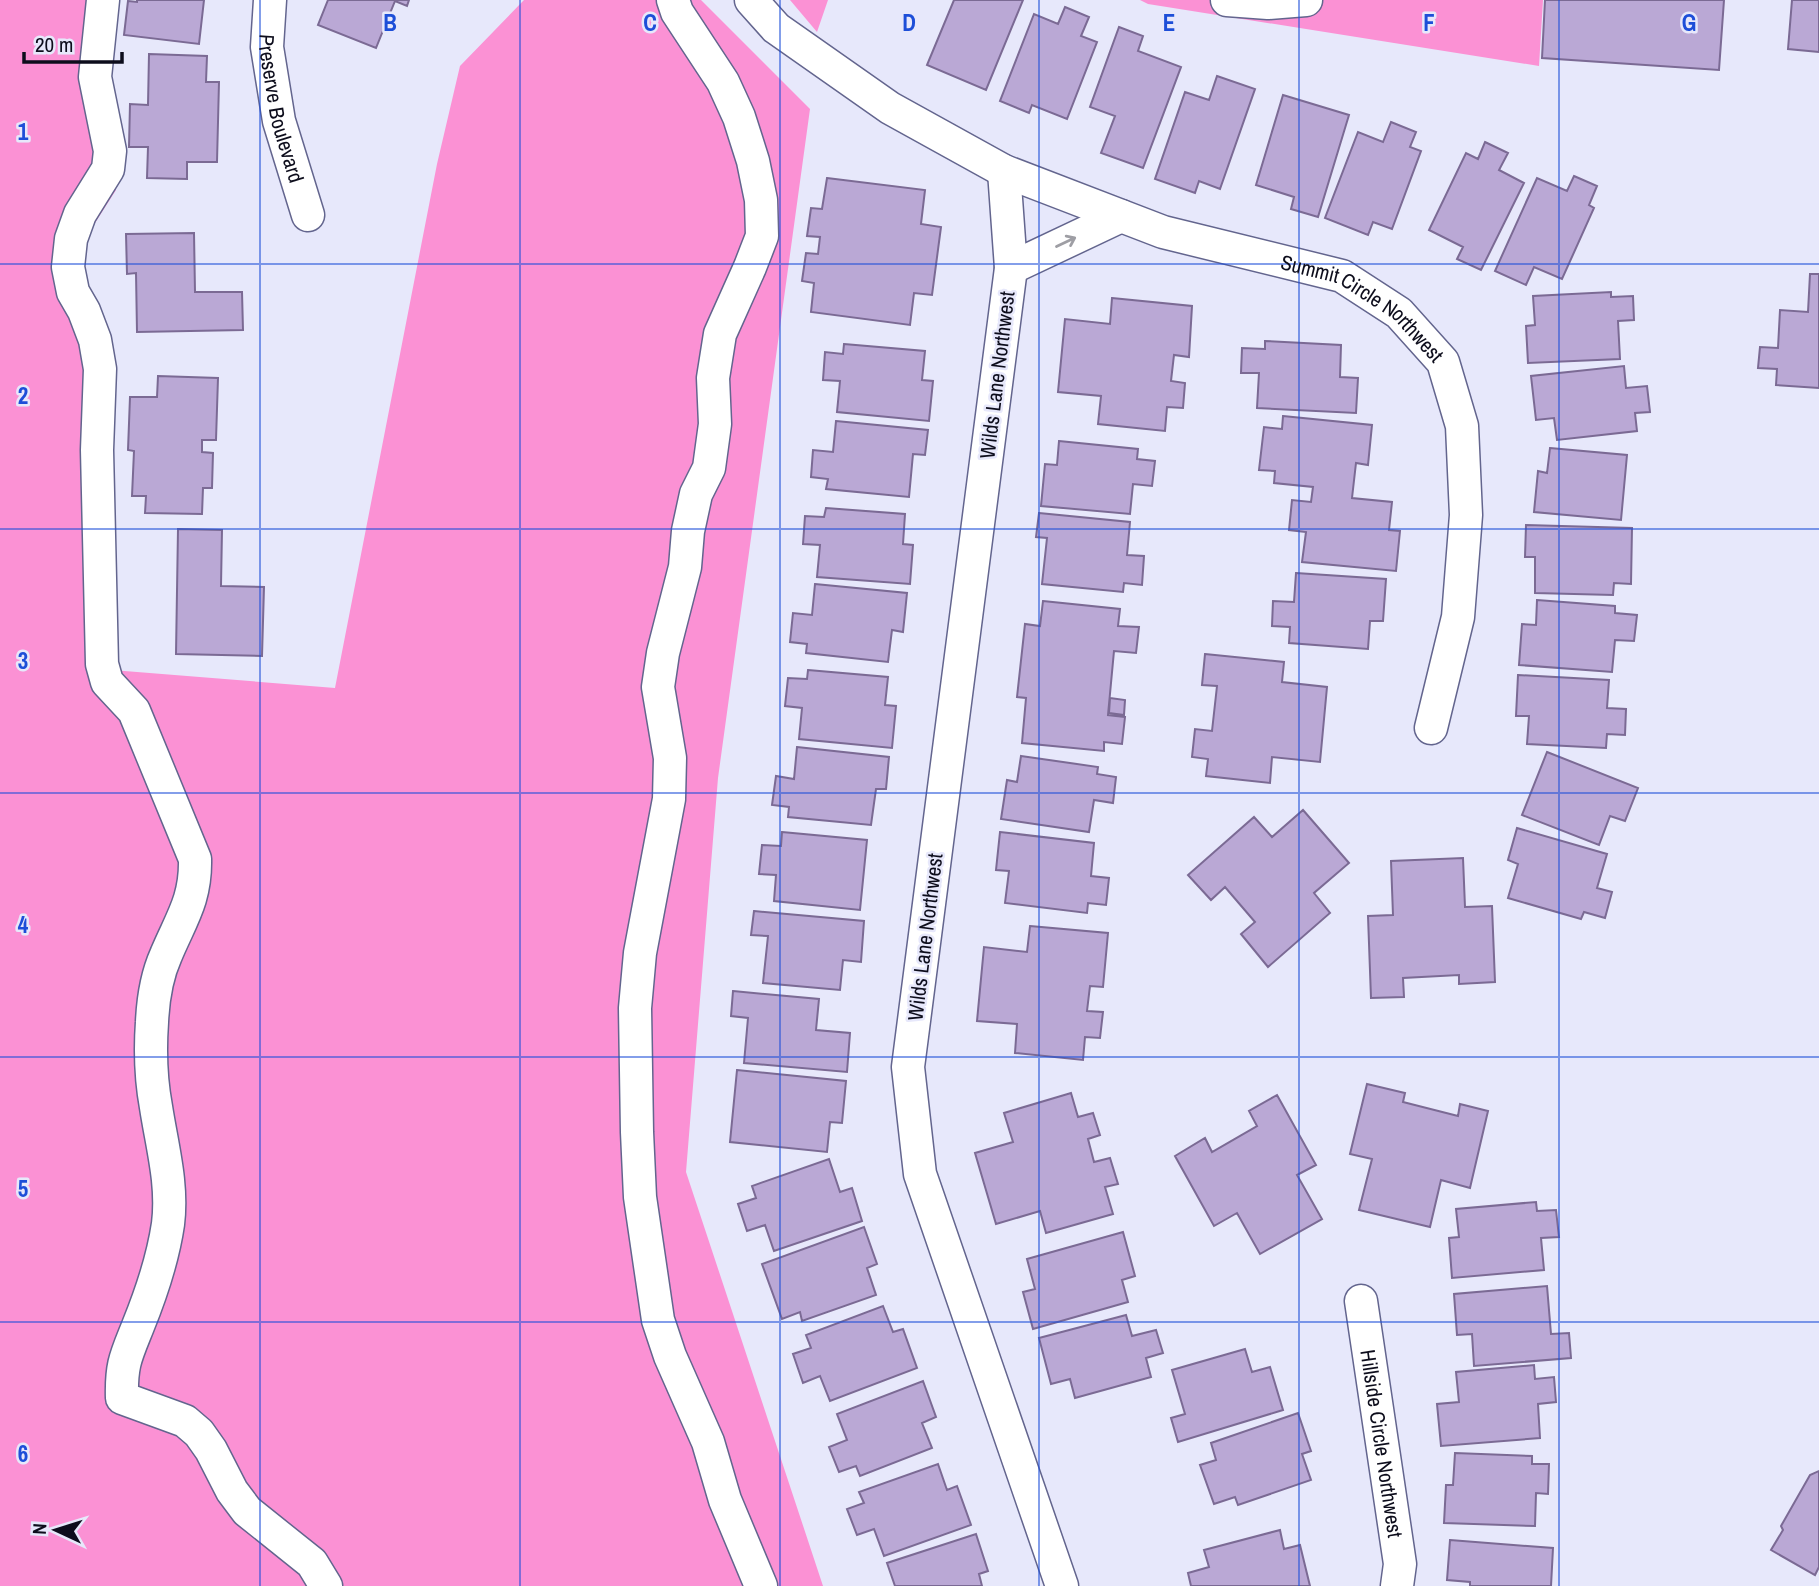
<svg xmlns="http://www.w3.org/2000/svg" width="1819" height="1586" viewBox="0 0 1819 1586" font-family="'Archivo Narrow',sans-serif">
<rect width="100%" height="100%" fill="#e7e8fb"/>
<path fill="#fb91d4" d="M0,0H109L107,75L116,160V190L88,234L82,276L114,357L112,670L335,688L437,164L460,66L524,0H701L810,109L718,778L686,1172L823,1586H0Z
M790,0H828L817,32Z
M1140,0H1543L1539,66L1148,4Z"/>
<path fill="#baa8d5" stroke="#7b6a94" stroke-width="2" d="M137,0H204L199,44L124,35L128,1L137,2Z
M328,0H409L407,6L395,1L376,48L318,25Z
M954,0H1023L986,90L927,65Z
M1545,0H1724L1719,70L1542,58Z
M1792,0H1819V52L1788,49Z
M1065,7L1089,17L1081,36L1097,42L1067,119L1032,105L1029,113L1000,101L1034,14L1058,24Z
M1119,27L1143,36L1138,51L1181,67L1143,168L1101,153L1115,116L1090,107Z
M149,54L207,56L206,82H219L217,162H187V179L147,178L148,147H129L130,104L148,105Z
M1217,76L1255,89L1220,189L1199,181L1195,193L1155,179L1185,92L1209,100Z
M1283,95L1349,115L1318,217L1291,209L1294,197L1256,185Z
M1391,122L1416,132L1410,147L1421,151L1392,229L1373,222L1368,235L1325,218L1358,132L1383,142Z
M1485,142L1508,153L1499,170L1524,183L1481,270L1457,259L1463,247L1429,230L1466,153L1478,159Z
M1574,176L1597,186L1589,205L1594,208L1562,279L1534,267L1526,285L1495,271L1537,178L1567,191Z
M827,178L925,190L921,224L941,227L932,295L914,293L910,325L811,312L814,283L802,281L806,253L818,254L820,237L807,236L811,208L822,209Z
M194,233L195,292H242L243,330L137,332L136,273L127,274L126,234Z
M1810,274H1819V388L1776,385L1777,369L1758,368L1760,347L1778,348L1780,310L1808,312Z
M1611,292V297L1633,296L1634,320L1618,321L1620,359L1528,363L1526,326L1535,325L1533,296Z
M1112,298L1192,306L1189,357L1174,355L1171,381L1185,383L1183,408L1167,407L1165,431L1098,424L1101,396L1058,392L1065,319L1110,324Z
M1265,341L1341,345L1340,377L1358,378L1356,413L1257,408L1259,373H1241L1242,348L1265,349Z
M844,344L925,351L922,380L933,381L929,421L837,412L840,381L823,380L825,352L843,354Z
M1624,366L1626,388L1647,386L1650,412L1635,413L1637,431L1557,440L1554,418L1536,420L1531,376Z
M158,376L218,378L216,440H202V452L213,453L212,488H203L202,514L145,513L146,496H132L134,451L128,450L130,397H157Z
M1283,416L1372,425L1368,465L1356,463L1352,498L1392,502L1389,530L1400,531L1396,571L1302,562L1306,532L1289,530L1292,500L1311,502L1313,487L1274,483L1275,471L1259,470L1264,427L1282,429Z
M836,421L928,430L925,455L913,454L909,497L826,489L828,479L811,477L813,450L833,452Z
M1059,441L1138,449L1137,459L1155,461L1152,486L1133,484L1130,514L1041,506L1045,464L1057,465Z
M1550,448L1627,455L1621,520L1534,512L1538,471L1547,473Z
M826,508L905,514L903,544L913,545L910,584L817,577L820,545L803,544L805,516L824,517Z
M1039,513L1130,522L1127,555L1144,556L1142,585L1124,583L1123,592L1042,584L1047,538L1036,537Z
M1526,525L1632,528L1631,584L1614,583L1613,595L1535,593V557H1525Z
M178,529L222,530L221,586L264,587L262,656L176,654Z
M1296,573L1386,579L1383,621H1370L1368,649L1289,643L1290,627L1272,626L1273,601L1294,602Z
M815,584L907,593L903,632L892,630L888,662L806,653L807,644L790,642L793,613L812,615Z
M1537,600L1615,606V613L1637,615L1634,641L1615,640L1612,672L1519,665L1522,624L1536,625Z
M1043,601L1120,609L1118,626L1139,627L1136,653L1114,651L1108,715L1125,717L1122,744L1104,742V751L1022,743L1026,698L1017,697L1025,624L1040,626Z
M1205,654L1284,662L1282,682L1327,687L1320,762L1272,757L1270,783L1206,776L1208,759L1192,757L1195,729L1212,731L1217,686L1202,685Z
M808,670L888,677L885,705L896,706L892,748L799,739L802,708L785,706L788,678L807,679Z
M1518,675L1609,680L1607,708L1626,709L1625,735L1607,734L1606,748L1527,744L1529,716H1516Z
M1110,698L1125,700L1124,715L1109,713Z
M797,747L889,757L886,789H876L871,825L788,817L789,807L772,805L776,776L794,779Z
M1547,752L1638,788L1625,821L1610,816L1599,845L1522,815Z
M1021,756L1098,767L1097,774L1116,777L1113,803L1094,800L1089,832L1001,819L1007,780L1017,782Z
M1303,810L1349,863L1314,893L1330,913L1268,967L1241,934L1255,922L1225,887L1211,900L1188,875L1254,817L1272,837Z
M1517,828L1607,854L1597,888L1612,892L1605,918L1584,912L1581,919L1508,898L1518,864L1508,860Z
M782,832L867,840L860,910L774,901L776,875L759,874L762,845L781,846Z
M1000,832L1094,843L1091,876L1109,878L1106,905L1088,903L1087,913L1005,903L1009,871L996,870Z
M1463,858L1465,907L1492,906L1495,982L1459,984V975L1403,978L1404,997L1371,998L1368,916L1393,915L1391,861Z
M754,911L864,921L861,962L843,960L840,990L763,983L768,936L751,935Z
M1030,926L1108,933L1103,987L1090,986L1087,1011L1103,1012L1100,1038L1085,1037L1083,1060L1015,1053L1017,1024L977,1021L984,947L1027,952Z
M733,991L819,999L816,1030L850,1033L847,1072L744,1063L748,1018L731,1016Z
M737,1070L846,1081L842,1123L830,1122L827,1152L730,1142Z
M1367,1084L1405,1093L1403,1102L1458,1116L1460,1104L1488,1111L1470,1188L1441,1180L1430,1227L1359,1210L1372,1159L1350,1154Z
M1071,1093L1078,1117L1093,1113L1100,1135L1088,1139L1094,1162L1110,1158L1118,1184L1105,1187L1113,1214L1046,1233L1040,1211L996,1224L975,1153L1013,1142L1004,1113Z
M1277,1095L1316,1165L1297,1175L1322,1219L1260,1254L1237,1213L1214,1226L1175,1156L1205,1138L1212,1152L1257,1126L1249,1111Z
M829,1159L840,1192L852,1188L862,1221L774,1251L765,1225L747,1231L738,1204L756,1198L752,1186Z
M1536,1202L1537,1211L1556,1210L1559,1237L1541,1238L1544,1270L1452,1278L1449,1238L1459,1237L1456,1209Z
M864,1227L877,1264L867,1268L876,1295L802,1321L800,1312L782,1319L762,1264Z
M1123,1232L1135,1276L1122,1280L1128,1302L1033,1329L1023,1292L1035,1289L1027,1259Z
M1547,1286L1551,1334L1569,1333L1571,1358L1474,1366L1472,1334L1457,1335L1454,1294Z
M883,1306L893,1332L903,1329L917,1368L830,1401L820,1376L803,1383L793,1354L811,1348L806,1335Z
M1126,1315L1132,1336L1156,1330L1163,1353L1146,1358L1151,1377L1075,1398L1070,1379L1051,1384L1039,1338Z
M1245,1349L1252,1372L1270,1367L1283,1410L1178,1442L1171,1418L1185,1414L1172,1370Z
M1534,1365L1535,1379L1554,1377L1556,1402L1538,1404L1540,1438L1441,1446L1437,1404L1459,1402L1456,1372Z
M923,1381L936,1417L922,1423L932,1448L860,1476L856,1466L839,1472L829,1447L847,1440L837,1414Z
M1298,1413L1311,1451L1302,1454L1311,1480L1238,1505L1235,1497L1214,1504L1200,1465L1216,1460L1211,1443Z
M1455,1453L1532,1456V1464H1549L1548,1494L1536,1493L1535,1526L1444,1523L1446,1485H1453Z
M938,1464L947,1490L957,1486L971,1525L884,1556L874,1529L857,1535L847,1509L864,1503L859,1492Z
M1819,1471V1567L1815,1575L1771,1550L1783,1530L1781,1526L1810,1475Z
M1280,1530L1284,1549L1300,1545L1310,1586H1191L1188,1573L1209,1567L1204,1550Z
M976,1534L988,1571L979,1574L982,1586H895L887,1563Z
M1450,1540L1553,1548L1551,1586H1470V1582L1447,1580Z"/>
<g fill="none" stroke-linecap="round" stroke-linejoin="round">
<g stroke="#63658e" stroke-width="35">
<g id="minor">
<path d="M103,0L95,77L110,151L108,169L80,214L71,239L68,267L73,292L84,311L95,340L100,369L97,450L102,664L107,682L134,711L195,859C196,900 181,919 166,955C157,975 153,1000 152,1022C150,1050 151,1080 156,1107C162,1146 173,1184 168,1224C163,1258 151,1294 138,1326C126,1356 121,1364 122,1398L185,1421L199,1433L211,1450L232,1491L247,1511L312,1563L326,1586"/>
<path id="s1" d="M270,0L267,47L279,121L308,215"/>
<path d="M673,0L677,12L723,82L739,117L753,161L761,200L762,236L750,267L720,334L713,378L715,424L709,468L696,494L688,531L685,567L663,653L658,687L670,758L669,799L640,953L635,1008L637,1132L640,1197L658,1320L670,1356L708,1442L725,1500L761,1586"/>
<path id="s2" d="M751,0L776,28L890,108L1004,171L1163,232L1342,276L1399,313L1443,362L1462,426L1466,515L1458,617L1431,728"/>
<path d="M1227,0L1268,3L1306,0"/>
<path d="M1004,171L1011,268L908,1067L920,1174L1062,1586"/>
<path d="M1011,268L1121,216"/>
<path id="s3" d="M1361,1301L1400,1564L1397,1586"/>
</g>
</g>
<use href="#minor" stroke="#fff" stroke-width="32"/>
</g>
<defs><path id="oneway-shaft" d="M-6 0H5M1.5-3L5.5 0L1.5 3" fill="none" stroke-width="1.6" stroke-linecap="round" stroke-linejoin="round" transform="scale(1.75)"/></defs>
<use stroke="#9e9ea4" href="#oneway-shaft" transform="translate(1066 242) rotate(-25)"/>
<path fill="none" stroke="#1d4ed8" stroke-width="2" stroke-opacity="0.55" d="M260,0V1586M520,0V1586M780,0V1586M1039,0V1586M1299,0V1586M1559,0V1586M0,264H1819M0,529H1819M0,793H1819M0,1057H1819M0,1322H1819"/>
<g text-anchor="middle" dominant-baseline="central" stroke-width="5" stroke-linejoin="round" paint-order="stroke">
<g font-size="21" fill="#0d0d1c" stroke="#e7e8fb">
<text stroke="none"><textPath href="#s1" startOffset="110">Preserve Boulevard</textPath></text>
<text stroke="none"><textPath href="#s2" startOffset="695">Summit Circle Northwest</textPath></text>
<text transform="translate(997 375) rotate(-83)">Wilds Lane Northwest</text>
<text transform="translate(925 937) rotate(-83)">Wilds Lane Northwest</text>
<text stroke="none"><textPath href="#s3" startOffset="144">Hillside Circle Northwest</textPath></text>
</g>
</g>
<g font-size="23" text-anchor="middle" font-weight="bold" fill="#1d4ed8" stroke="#e7e8fb" stroke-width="5" stroke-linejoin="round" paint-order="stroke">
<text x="390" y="31">B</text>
<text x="650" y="31">C</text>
<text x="909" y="31">D</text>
<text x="1169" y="31">E</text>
<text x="1429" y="31">F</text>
<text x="1689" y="31">G</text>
<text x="23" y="140">1</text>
<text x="23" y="404">2</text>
<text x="23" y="669">3</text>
<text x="23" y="933">4</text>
<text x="23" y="1197">5</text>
<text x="23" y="1462">6</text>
</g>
<g transform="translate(56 1530) rotate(274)" stroke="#e7e8fb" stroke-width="5" paint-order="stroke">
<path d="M0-5L12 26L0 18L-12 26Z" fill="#0d0d1c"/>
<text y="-10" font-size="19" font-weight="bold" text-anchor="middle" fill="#0d0d1c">N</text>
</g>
<path d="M24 52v10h98v-10" fill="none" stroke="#0d0d1c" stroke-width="3.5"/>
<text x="35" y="52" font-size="21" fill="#0d0d1c" stroke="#e7e8fb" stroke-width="5" paint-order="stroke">20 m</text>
</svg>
